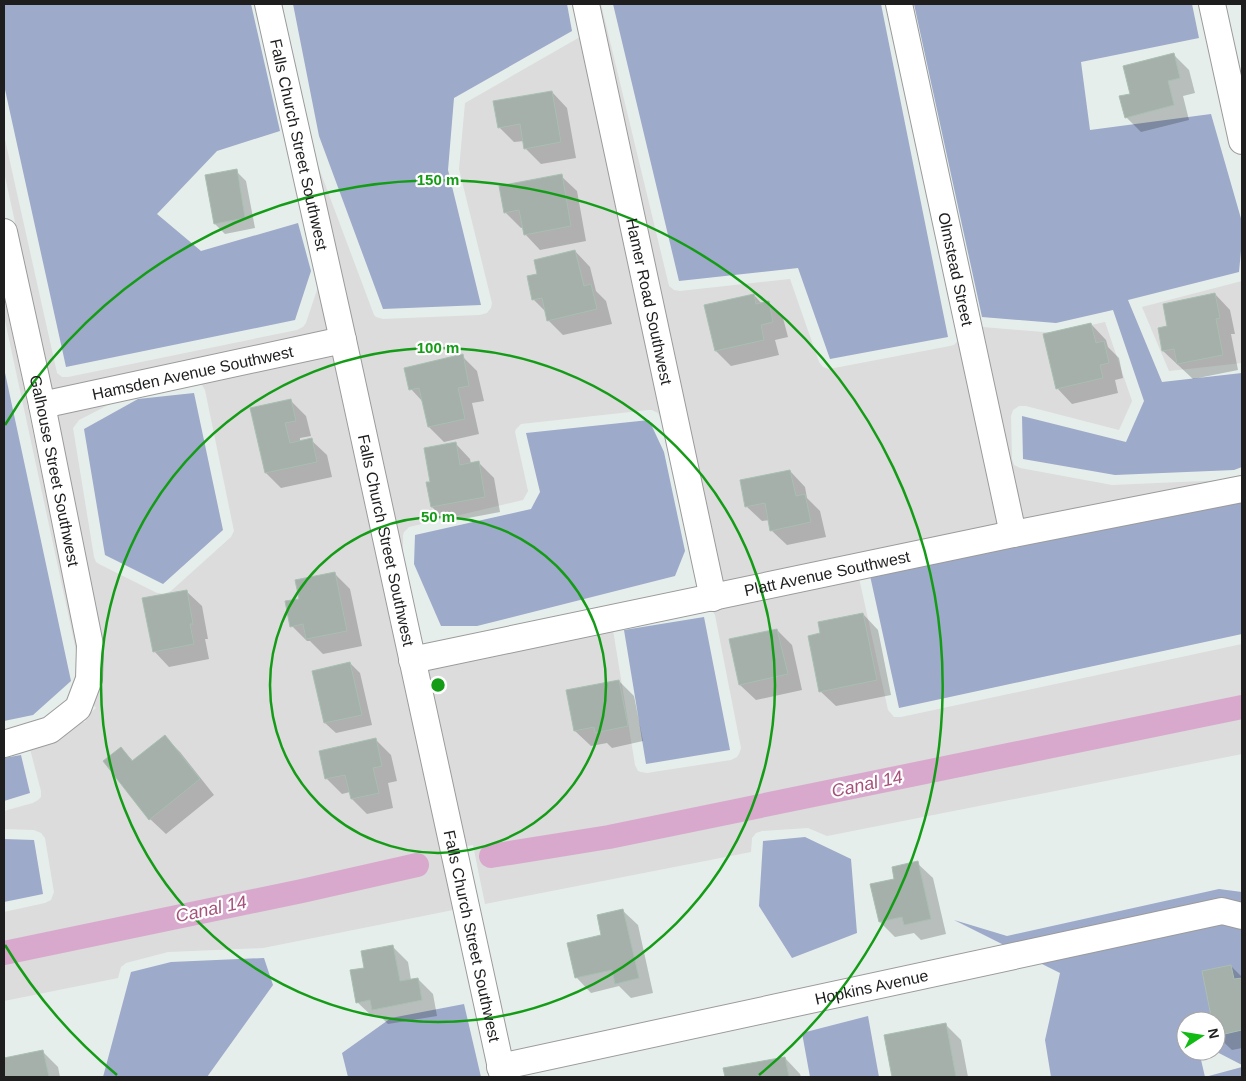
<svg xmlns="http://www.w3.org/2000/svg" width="1246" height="1081" viewBox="0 0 1246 1081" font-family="Helvetica,sans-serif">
<rect width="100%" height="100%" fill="#e5eeeb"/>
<path fill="#dbdcdb" d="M600,4H601L669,286L674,290L680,291L790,279L819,362L823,367L829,369L950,346L954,345L958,341L998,526L723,584Z
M580,37L661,420L658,413L652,410H648L521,424L516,429L515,432L528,491L523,500L409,527L404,532L403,535V556L317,163L374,315L376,317L383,319L480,315L487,313L491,308L492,303L459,169L465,103Z
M4,135L57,373L62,377H68L297,330L303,327L306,323L318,287L328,332L52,391L4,172Z
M1242,281V363L1169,371L1142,307Z
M4,295L28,408L77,646V655L4,316Z
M1105,322L1132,401L1119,430L1026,406H1019L1013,410L1011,416L1012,459L1014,465L1020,468L1112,485L1228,480L1023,520L982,327L1055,333Z
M332,354L453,910L263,948L168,952L126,963L121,967L118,978L4,1001V912L45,903L51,900L54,892L45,838L41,833L34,830L4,829V811L33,803L38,800L41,797V791L30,749L80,721L85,722L89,714L96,708L93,704L56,414L114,402L79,420L73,428L94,557L96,562L99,564L157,593L164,594L171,591L231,537L234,531L205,390L202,385L198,383Z
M859,578L888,710L894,717H901L1242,644V754L827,836L808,828L762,831L756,833L752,838L751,852L485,904L473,845L466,846L427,669L613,630L635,765L638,771L641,772L647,773L731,760L737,757L739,754L741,748L715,615L712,610Z"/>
<path fill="#9daaca" d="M4,4H251L280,131L217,151L157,214L201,251L298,223L311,271L295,320L66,367L4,85Z
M293,4H567L572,31L454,98L448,170L481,305L383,309L319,136Z
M613,4H881L948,337L830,359L798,268L679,281Z
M914,4H1192L1199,38L1081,62L1090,130L1211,114L1242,222V240L1239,272L1128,300L1162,382L1242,373V467L1234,470L1115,475L1023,459L1022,416L1126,442L1144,401L1113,310L1056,323L982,317Z
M4,368L71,681L33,715L4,721Z
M194,393L223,530L163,584L105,555L84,429L138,399Z
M649,420L664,452L685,551L675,576L477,626H441L414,564L415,535L531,509L540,492L526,433Z
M1242,500V634L899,708L869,571Z
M704,617L730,750L646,764L624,630Z
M21,755L30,793L4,801V758Z
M805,837L851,859L857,933L792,958L759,906L763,841Z
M4,839L34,840L43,894L4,902Z
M1219,889L1242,892V1065L1215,1051H1216V1021H1186V1051H1199L1205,1077L1242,1067V1077H1051L1045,1040L1060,973L954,920L1007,936Z
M264,958L273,985L207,1077H103L131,972L171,962Z
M464,1004L481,1077H348L342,1053L391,1018Z
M868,1016L879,1077H810L802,1033Z"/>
<path fill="#0003" d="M1174,55L1189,70L1195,93L1183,96L1189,120L1141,132L1126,117L1132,95Z
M552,92L567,108L576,158L541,164L525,148L524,141L514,142L499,127Z
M236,171L246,181L255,228L225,234L215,224Z
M561,176L577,191L586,241L540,250L525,234L524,227L521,228L505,212Z
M575,251L590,267L596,291L606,301L612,324L563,335L548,320L546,312L533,299L538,275Z
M1215,294L1230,310L1235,334H1231L1238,370L1193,379L1163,351L1168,327Z
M754,295L762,304L768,303L783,318L788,337L775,340L779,355L731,366L716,351Z
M1091,324L1106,340L1108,347L1119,358L1123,378L1115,380L1118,393L1072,404L1057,388Z
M462,356L477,371L484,401L472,403L479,434L444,442L429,427L423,402L411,389Z
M291,401L306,416L311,436L300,438V442L311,440L327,455L332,477L281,488L266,473Z
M455,443L470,459L471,464L478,462L494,478L500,512L447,522L432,507V482Z
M790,471L805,487L807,498L820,511L826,537L787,545L771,530L770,520L762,521L746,506Z
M335,574L350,589L362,646L323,654L310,641H307L292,626L300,600Z
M186,591L202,606L208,639H205L209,659L169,667L154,651Z
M863,614L878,630L891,695L836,706L820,691L822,634Z
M777,630L792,645L802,690L756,700L740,685L730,640Z
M350,663L360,673L372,725L336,733L325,723Z
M619,681L634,696L643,741L612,748L607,743L591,746L575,731L568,691Z
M165,737L180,752L214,795L166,834L150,819L121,748L134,762Z
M376,740L391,755L397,781L388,783L393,808L367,814L352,799L350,792L342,794L326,778Z
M917,863L933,878L946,934L921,940L914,933L895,937L880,922L896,880Z
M622,910L638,925L653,993L631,998L619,986L591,993L576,977L603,935Z
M393,947L408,962L411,980L418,979L433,994L437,1016L388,1024L380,1016L373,1017L357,1002L365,969Z
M1231,966L1242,977V1048L1232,1050L1216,1035V1021H1214Z
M946,1025L961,1040L968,1077H893L885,1036Z
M42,1051L58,1067L60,1077H4V1059Z
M785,1058L800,1074L801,1077H726L725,1069Z"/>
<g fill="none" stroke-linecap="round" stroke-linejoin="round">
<path stroke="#d8a9cd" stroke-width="24" d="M491,856L609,837L1242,707
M4,953L302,891L417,865"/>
</g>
<path fill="#a4b0a9" stroke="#a9bfb3" d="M1174,53L1180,78L1168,81L1174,105L1125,118L1119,96L1130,94L1123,66Z
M552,91L561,142L524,149L520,124L498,128L493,101Z
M237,169L245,218L214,224L205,175Z
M562,174L571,226L524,235L519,210L504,213L499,186Z
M575,250L584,286L591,284L597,309L547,321L542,298L532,300L527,276L537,274L534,260Z
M1215,293L1220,318L1216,319L1223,355L1177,364L1174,349L1162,351L1158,328L1167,326L1163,304Z
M754,294L756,304L769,301L773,322L761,325L764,340L715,351L704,305Z
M1091,323L1096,343L1104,341L1109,363L1100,365L1103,378L1056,389L1043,334Z
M463,354L469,386L458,388L465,419L428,427L419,388L409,390L404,368Z
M291,399L296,421L285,423L290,443L312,438L317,462L265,473L250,408Z
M456,442L460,465L479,461L485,497L431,507L426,482H430L424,448Z
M790,470L796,496L805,494L811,522L770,531L765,503L745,507L740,480Z
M335,572L347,631L306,639L303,624L290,627L285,601L299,599L295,580Z
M187,590L193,624H190L194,644L153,652L142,598Z
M863,613L877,680L819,692L808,636L820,633L818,622Z
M777,629L788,674L739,685L729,639Z
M350,662L362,715L324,723L312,671Z
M619,680L628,726L595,733L594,727L574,731L566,690Z
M165,735L200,779L149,820L103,761L121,747L132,761Z
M376,738L382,766L373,768L379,793L351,799L345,775L325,779L319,751Z
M918,861L931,919L904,925L902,917L879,922L870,884L894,879L892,867Z
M623,909L639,978L615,984L612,970L575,978L567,943L601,935L597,915Z
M393,945L400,981L418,978L422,1000L372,1010L370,1000L356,1003L350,970L364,968L361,951Z
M1231,965L1234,979L1242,978V1030L1216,1036V1021H1212L1202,971Z
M946,1023L956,1077H892L884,1035Z
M43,1050L49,1077H4V1058Z
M785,1057L789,1077H725L723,1068Z"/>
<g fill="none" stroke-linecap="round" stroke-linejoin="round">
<g stroke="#9b9b9b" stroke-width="28">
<g id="minor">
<path id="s1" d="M268,4L343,340L503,1077"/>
<path id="s2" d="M586,4L713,598"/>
<path id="s3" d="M899,4L1013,534"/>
<path d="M1212,4L1242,141"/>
<path id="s4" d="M4,232L42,405L90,645L89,679L78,708L50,730L4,744"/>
<path id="s5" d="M42,405L343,340"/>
<path id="s6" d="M412,660L1013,534L1242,489"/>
<path id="s7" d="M500,1067L1222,911L1242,916"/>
</g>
</g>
<use href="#minor" stroke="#fff" stroke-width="26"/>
</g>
<g fill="none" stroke="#149c16" stroke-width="2.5">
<circle cx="438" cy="685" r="168"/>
<circle cx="438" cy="685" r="337"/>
<path d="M117 1075A505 505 0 0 1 5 945M5 425A505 505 0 1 1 759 1075"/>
</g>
<g text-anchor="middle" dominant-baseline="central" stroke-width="4.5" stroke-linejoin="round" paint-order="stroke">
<g font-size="16" fill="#1e1e1e" stroke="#fff">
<text stroke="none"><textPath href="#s1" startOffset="144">Falls Church Street Southwest</textPath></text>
<text stroke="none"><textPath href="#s3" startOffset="271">Olmstead Street</textPath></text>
<text stroke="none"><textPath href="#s2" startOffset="304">Hamer Road Southwest</textPath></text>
<text stroke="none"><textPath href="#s5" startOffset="154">Hamsden Avenue Southwest</textPath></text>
<text stroke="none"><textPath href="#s4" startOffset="244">Galhouse Street Southwest</textPath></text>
<text stroke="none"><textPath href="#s1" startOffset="549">Falls Church Street Southwest</textPath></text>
<text stroke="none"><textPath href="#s6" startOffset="424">Platt Avenue Southwest</textPath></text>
<text stroke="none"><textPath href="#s1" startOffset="954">Falls Church Street Southwest</textPath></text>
<text stroke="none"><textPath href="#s7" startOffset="380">Hopkins Avenue</textPath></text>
</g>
<g font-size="18" font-style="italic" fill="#a6537b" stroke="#fff">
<text transform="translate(867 784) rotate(-12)">Canal 14</text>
<text transform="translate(211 909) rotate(-12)">Canal 14</text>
</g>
</g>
<circle cx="438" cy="685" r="8" fill="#149c16" stroke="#fff" stroke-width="2.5"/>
<g font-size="15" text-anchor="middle" font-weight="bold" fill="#149c16" stroke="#fff" stroke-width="4.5" stroke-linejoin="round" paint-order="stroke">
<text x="438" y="185">150 m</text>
<text x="438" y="353">100 m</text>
<text x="438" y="522">50 m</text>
</g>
<rect width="1246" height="1081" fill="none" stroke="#1e1e1e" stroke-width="10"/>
<g transform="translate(1201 1036) rotate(78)"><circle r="24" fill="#ffffff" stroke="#a5a5a5"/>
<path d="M0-4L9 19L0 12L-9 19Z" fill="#11bb14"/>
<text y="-8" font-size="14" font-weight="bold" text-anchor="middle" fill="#1e1e1e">N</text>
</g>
</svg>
